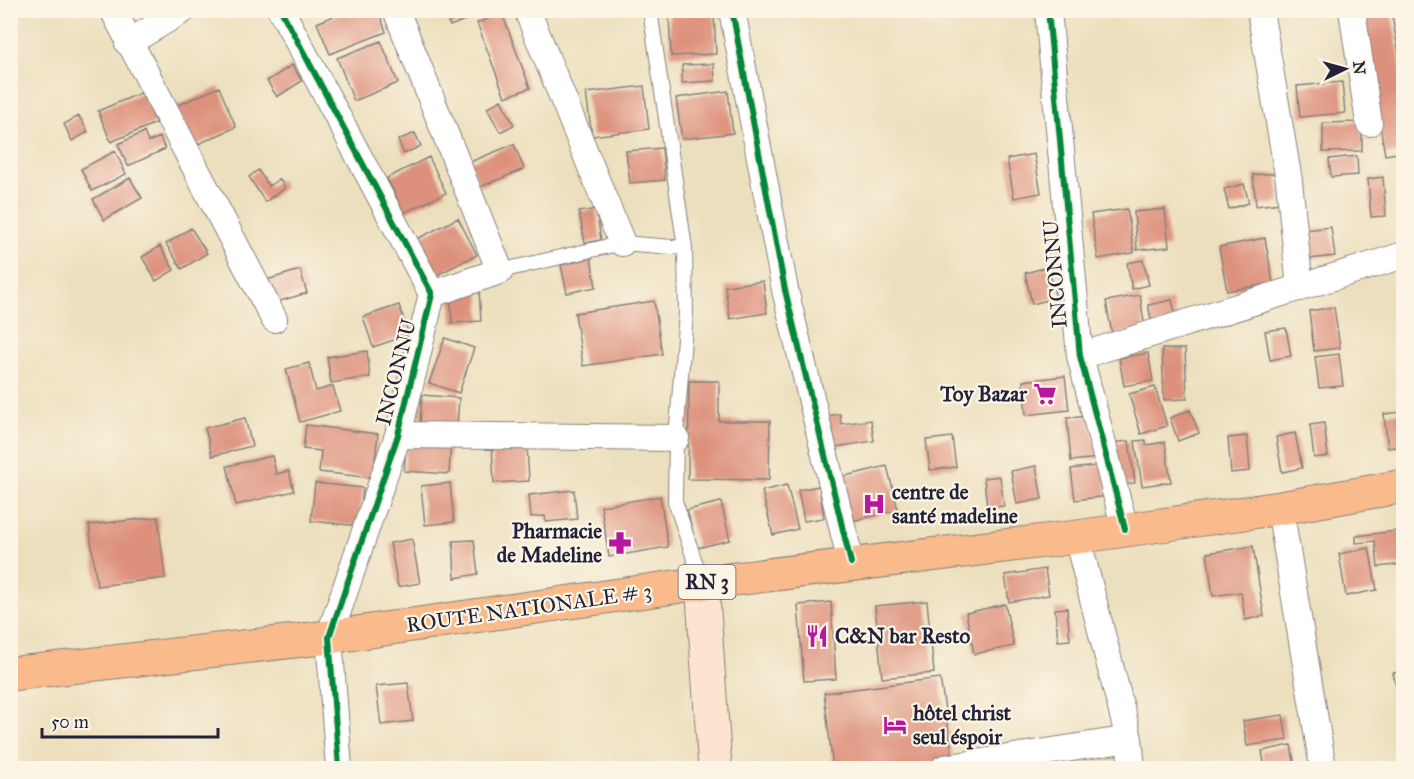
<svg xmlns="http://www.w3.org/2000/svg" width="1414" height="779" viewBox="0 0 1414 779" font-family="'IM FELL Great Primer',serif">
<rect width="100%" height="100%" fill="#fcf5e5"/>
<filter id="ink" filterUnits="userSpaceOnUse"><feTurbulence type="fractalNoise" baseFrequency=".0167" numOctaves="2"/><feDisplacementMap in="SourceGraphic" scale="12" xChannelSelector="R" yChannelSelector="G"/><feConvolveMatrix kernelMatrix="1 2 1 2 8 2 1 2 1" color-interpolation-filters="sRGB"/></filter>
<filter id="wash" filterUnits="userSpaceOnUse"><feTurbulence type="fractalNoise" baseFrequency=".008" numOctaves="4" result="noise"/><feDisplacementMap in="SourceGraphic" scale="24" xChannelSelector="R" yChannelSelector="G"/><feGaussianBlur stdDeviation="1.35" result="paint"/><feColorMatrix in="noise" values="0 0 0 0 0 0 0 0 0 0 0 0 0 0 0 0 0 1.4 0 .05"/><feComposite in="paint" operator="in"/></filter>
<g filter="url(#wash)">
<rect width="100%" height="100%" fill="#ecdfbd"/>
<g id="blocks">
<path fill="#dd917c" d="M348,10H378L386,32L330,54L317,23Z
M444,10H487V11L450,26Z
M1361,10H1391L1404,82V152L1385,155Z
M502,13L530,88L505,97L477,23Z
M714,13L716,54L671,56L669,15Z
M381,41L398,83L354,101L337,58Z
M714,64L715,81L682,83V65Z
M292,65L302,81L277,97L267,81Z
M1342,82L1345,113L1300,117L1297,86Z
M644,86L649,129L592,136L586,93Z
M219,87L236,127L194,146L176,106Z
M728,91L733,133L682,139L676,98Z
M143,92L156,123L111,142L98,111Z
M501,100L514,125L500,132L487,108Z
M79,116L88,132L72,141L64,124Z
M1362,122V151L1323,152V123Z
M144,132L148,142L160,137L165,149L128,166L118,144Z
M415,133L421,146L404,154L398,140Z
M514,144L524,169L480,187L470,162Z
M662,148L665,180L630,183L626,151Z
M115,151L126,174L92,191L81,169Z
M1034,154L1041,193L1014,198L1007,159Z
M1357,156L1358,175L1331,177L1329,159Z
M429,157L446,193L404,213L387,178Z
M258,170L269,186L280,179L285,188L265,202L249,177Z
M1277,173L1280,203L1256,206L1253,175Z
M1383,177L1386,216L1371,217L1368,179Z
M130,178L142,198L104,220L93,199Z
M1244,184L1249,203L1229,209L1224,189Z
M596,209L601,240L585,243L579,212Z
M1127,209L1134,253L1098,259L1091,214Z
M1165,209L1169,247L1137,250L1134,212Z
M458,218L477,255L435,276L417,239Z
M1331,227L1335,256L1309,259L1305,230Z
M191,228L207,253L182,269L166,244Z
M1265,238L1273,283L1227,291L1219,247Z
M160,246L174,270L156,281L142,257Z
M591,258L596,287L567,293L561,265Z
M1143,260L1149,285L1132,289L1127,263Z
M1048,267L1056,298L1032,304L1025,273Z
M300,270L307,293L270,304L263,281Z
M763,281L767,313L730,319L725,286Z
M479,290L481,321L452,323L450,291Z
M1140,295L1145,329L1112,335L1106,301Z
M1172,300L1177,322L1153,327L1148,305Z
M654,301L662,354L583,366L575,313Z
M399,305L409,335L373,347L363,317Z
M1334,307L1340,348L1314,351L1309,311Z
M1286,328L1291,356L1270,360L1265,331Z
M445,338L474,348L459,393L429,383Z
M1162,349H1185L1187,399L1164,400Z
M367,351L370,377L331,383L327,357Z
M1148,353L1153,381L1124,386L1119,358Z
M1339,354L1343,386L1319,388L1315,357Z
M309,363L316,391L333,386L340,411L300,422L286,369Z
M1065,376L1069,410L1026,415L1023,381Z
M689,381H719V421H770L769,480L688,479Z
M1155,387L1167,426L1141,434L1129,394Z
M422,395L459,398L457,427L420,424Z
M1190,410L1199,433L1178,441L1170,418Z
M1402,412L1404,446L1388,448L1384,414Z
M840,414L841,424L871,420L874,441L830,448L825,416Z
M1089,416L1099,458L1071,461L1067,418Z
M245,418L252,446L212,456L205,428Z
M1324,423L1328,456L1314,458L1310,425Z
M306,425L378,434L373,478L319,472L321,451L303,449Z
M1295,433L1302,468L1282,472L1276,437Z
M1247,436L1250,471L1231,473L1228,438Z
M952,437L956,467L930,470L926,440Z
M451,440L449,474L404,471L406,445Z
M1146,440V445L1165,442L1171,482L1142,486L1135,441Z
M1129,441L1135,483L1117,486L1111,443Z
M527,445L529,481L494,483L492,447Z
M272,456L276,474L289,471L294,491L236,505L227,466Z
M1104,465L1108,496L1075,500L1071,469Z
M887,466L898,510L848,522L837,478Z
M1036,466L1042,499L1017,504L1011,471Z
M1000,476L1004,506L987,508L984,478Z
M315,483L363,488L359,526L311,521Z
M450,483L454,522L425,525L421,486Z
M787,485L798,529L773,535L762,491Z
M819,486L824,518L804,521L798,490Z
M574,490L577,519L546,522L545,516L531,517L529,495Z
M660,496L668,547L609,557L601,506Z
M721,502L730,540L697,548L687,510Z
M158,517L165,578L97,586L89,525Z
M1404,530V564L1378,567L1375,541L1356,543V536Z
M412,539L420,583L398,587L390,543Z
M474,540L478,574L455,578L453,541Z
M1253,546L1264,616L1245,620L1241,592L1213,596L1207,553Z
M1369,548L1377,590L1346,596L1339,554Z
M1045,569L1049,595L1009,602L1005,575Z
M927,601L934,673L882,678L875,606Z
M831,602L836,679L804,681L798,605Z
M1005,604L1014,646L974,654L966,613Z
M1067,608L1070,640L1058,641L1055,609Z
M1404,671V719H1403L1393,673Z
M940,678L953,759L902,768H833L824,693Z
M408,683L413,721L381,725L376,686Z
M1283,715L1287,740L1247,746L1243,721Z
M1291,745L1295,767L1265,768L1262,751Z"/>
</g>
</g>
<g filter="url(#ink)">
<use href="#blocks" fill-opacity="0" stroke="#87807c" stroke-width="1.5"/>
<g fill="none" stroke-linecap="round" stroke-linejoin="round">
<g stroke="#87807c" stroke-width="16">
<path id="lane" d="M650,10L685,248L686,313L676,438L675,501L702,583
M500,271L622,243L685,248"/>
</g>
<g stroke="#87807c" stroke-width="28">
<path id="street" d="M113,10L274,319
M281,10L432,294L398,435L329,637L339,768
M396,10L500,271L432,294
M527,10L622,243
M732,10L785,290L851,563
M1048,10L1080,356L1125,529
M1260,10L1289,181L1300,288
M1352,10L1369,123
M128,43L183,10
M1080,356L1404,255
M398,435L676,438
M1280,508L1323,768
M1077,537L1129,739L1132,768
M944,768L1129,739"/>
</g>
<g stroke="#87807c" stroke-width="35">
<path id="secondary" d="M702,583L715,768"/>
</g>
<g stroke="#87807c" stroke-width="35">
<path id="primary" d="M10,674L329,637L702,583L1077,537L1280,508L1404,486"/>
</g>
<use href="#lane" stroke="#fff" stroke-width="14"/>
<use href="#street" stroke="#fff" stroke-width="26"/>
<use href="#secondary" stroke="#fde4d1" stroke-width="33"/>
<use href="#primary" stroke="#fabb8c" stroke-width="33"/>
<g stroke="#fcf5e5" stroke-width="10">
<path id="cycleway" d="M281,10L432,294L398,435L329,637L339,768
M732,10L785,290L851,563
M1048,10L1080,356L1125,529"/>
</g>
<use href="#cycleway" stroke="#00873e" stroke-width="6"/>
</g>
</g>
<defs>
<g id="supermarket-bare" transform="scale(1.8)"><path d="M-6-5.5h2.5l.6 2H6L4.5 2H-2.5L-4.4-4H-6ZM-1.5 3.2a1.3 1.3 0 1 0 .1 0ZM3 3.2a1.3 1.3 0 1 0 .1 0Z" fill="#b5179e" stroke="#fcf5e5" stroke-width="2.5" paint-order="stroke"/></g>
<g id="hospital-bare" transform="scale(1.8)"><path d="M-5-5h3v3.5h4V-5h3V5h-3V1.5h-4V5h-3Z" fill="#b5179e" stroke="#fcf5e5" stroke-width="2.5" paint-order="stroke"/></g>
<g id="pharmacy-bare" transform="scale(1.8)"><path d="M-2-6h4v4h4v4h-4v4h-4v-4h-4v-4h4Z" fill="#b5179e" stroke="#fcf5e5" stroke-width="2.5" paint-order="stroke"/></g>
<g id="restaurant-bare" transform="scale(1.8)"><path d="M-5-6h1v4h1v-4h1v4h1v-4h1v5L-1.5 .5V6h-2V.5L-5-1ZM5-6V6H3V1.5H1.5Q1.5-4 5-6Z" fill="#b5179e" stroke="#fcf5e5" stroke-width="2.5" paint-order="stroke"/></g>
<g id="hotel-bare" transform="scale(1.8)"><path d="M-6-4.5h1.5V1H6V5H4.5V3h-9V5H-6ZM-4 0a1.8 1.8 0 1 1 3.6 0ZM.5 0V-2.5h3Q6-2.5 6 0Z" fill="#b5179e" stroke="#fcf5e5" stroke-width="2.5" paint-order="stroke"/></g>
</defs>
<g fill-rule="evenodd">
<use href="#supermarket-bare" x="1045" y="394"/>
<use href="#hospital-bare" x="874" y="504"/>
<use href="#pharmacy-bare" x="620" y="543"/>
<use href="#restaurant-bare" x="817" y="636"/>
<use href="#hotel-bare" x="895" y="725"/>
</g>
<g text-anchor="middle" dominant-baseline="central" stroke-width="4.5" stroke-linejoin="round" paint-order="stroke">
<rect fill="#fcf5e5" stroke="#63616e" stroke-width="1.5" x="678.5" y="565" width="57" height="34" rx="4.5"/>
<g font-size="20" font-weight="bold" fill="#22223b">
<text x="707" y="582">RN 3</text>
</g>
<g font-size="21" fill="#22223b" stroke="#fcf5e5">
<text transform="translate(1055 274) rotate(-95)">INCONNU</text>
<text transform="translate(396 372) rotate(-76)">INCONNU</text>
<text transform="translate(529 608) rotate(-8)">ROUTE NATIONALE # 3</text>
</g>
<g font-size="21" font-weight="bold" fill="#22223b" stroke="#fcf5e5" text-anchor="start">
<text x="1027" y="394" text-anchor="end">Toy Bazar</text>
<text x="892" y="492">centre de<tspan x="892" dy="24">santé madeline</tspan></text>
<text x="602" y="531" text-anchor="end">Pharmacie<tspan x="602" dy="24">de Madeline</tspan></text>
<text x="835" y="636">C&amp;N bar Resto</text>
<text x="913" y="713">hôtel christ<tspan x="913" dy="24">seul éspoir</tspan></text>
</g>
</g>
<rect width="1414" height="779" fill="none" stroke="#fcf5e5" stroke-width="36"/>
<g transform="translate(1345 69) rotate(85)" stroke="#fcf5e5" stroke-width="4.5" paint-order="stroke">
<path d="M0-4.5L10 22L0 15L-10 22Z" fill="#22223b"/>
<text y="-9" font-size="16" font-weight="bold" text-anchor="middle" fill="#22223b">N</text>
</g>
<path d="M42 728v9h176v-9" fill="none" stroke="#22223b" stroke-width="3"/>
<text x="51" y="728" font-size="18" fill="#22223b" stroke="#fcf5e5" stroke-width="4.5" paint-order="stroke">50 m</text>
</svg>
